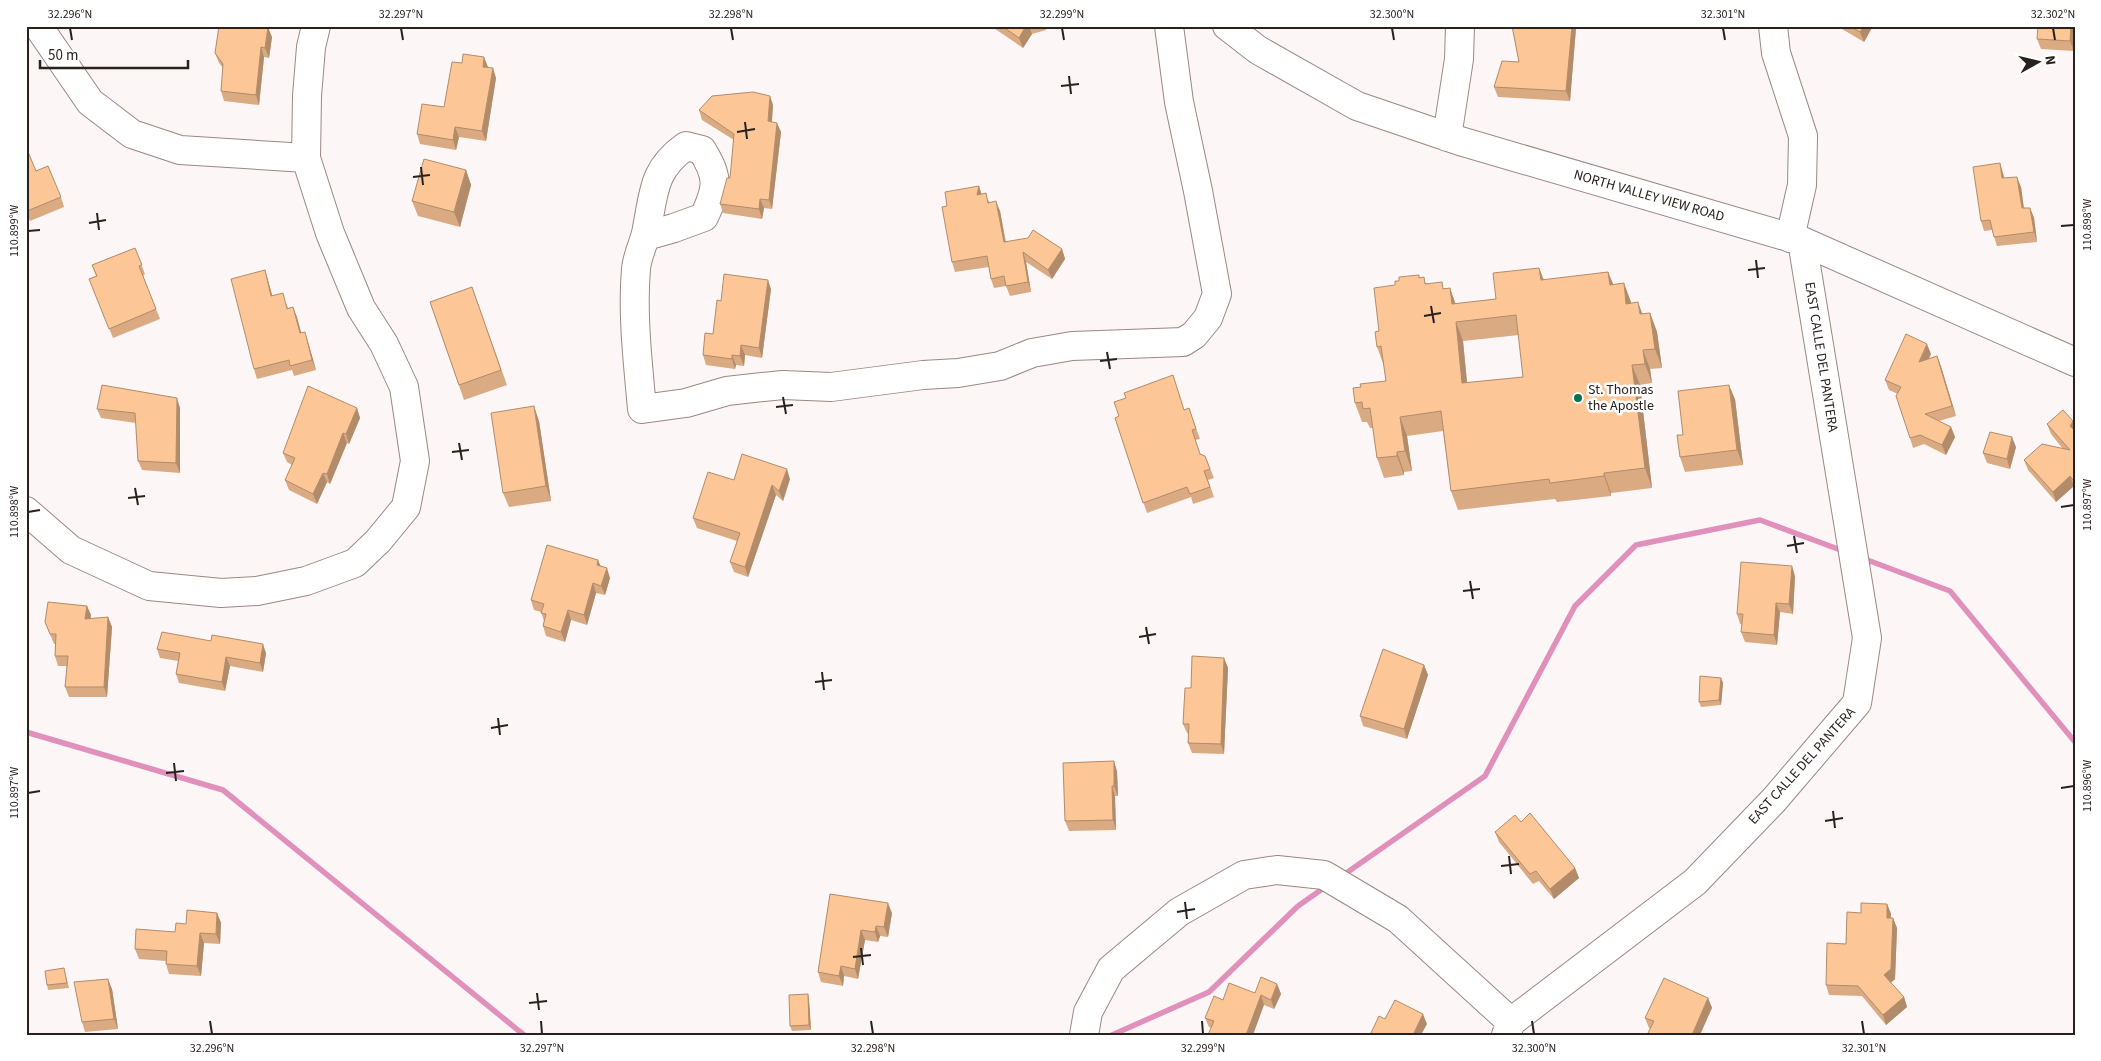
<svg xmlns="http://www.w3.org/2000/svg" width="2101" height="1061" viewBox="0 0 2101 1061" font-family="'Source Sans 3',sans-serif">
<rect width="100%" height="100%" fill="#fcf7f6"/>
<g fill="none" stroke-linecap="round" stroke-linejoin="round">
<path stroke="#e090bb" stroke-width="5.5" d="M1862,558L1950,591L2075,742
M26,732L223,790L524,1035
M1342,876L1485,776L1575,606L1636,545L1760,520L1846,552
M1112,1035L1209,992L1298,906L1328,885"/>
<g stroke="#9c8781" stroke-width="30">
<path id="minor" d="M38,26L90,102L132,134L180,150L306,158
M1227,26L1258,50L1357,106L1460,141L1802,241L2075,362
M1773,26L1776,53L1803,136L1802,185L1790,238
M1447,137L1459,59L1460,26
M646,236L674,228L704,217C718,187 719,178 702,150L686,146C653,169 654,192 647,228C645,242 637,255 636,269C632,315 638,363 642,409L686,403L727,391L753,388L783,385L831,387L923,375L958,373L1000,366L1032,353L1072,346L1183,342L1194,335L1208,318L1217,294L1198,191L1179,102L1169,26
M26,511L71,550L149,586L221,593L257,591L306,581L355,563L378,541L406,507L415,461L404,387L384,344L361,308L330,233L306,158L307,96L311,47L316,26
M1084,1035L1088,1012L1111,969L1179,912L1244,875L1277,870L1324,875L1398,919L1511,1022
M1506,1035L1511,1022L1695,882L1774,800L1857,703L1867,638L1802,241"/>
</g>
<use href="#minor" stroke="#fff" stroke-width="28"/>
</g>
<path fill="#daaa82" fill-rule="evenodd" d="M991,26H1045L1046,30L1032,34L1023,48Z
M1512,26H1575L1576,28L1570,101L1498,97L1494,87L1519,62Z
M1837,26H1873L1864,42Z
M2075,26L2074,51L2041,49L2037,39Z
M272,37L269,58L264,57L259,105L224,101L221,91L223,68L219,63L215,53Z
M488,67L496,78L486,141L459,137L456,150L420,144L417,134Z
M773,105L772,122L781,132L772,209L764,208L762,219L723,213L720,204L730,178L734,140L702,120L699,110Z
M26,147L36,171L61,197L64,207L30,221L26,212Z
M466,170L471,185L460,227L418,216L412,201Z
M2003,173L2004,178L2021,187L2024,208H2030L2034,218L2037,242L1997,246L1992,230L1984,231L1981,221Z
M979,186L981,194L1000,211L1006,242L1062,249L1065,259L1052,279L1026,262L1031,292L1010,296L1006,286L994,288L991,279L989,267L955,272L952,262L947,206Z
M135,248L145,274L143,276L160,319L113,338L89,279L96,276L92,265Z
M1539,268L1544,280L1608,272L1613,284L1631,303L1642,314L1650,313L1657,332L1662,368L1650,369L1652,383L1640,385L1652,488L1611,493V496L1557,502L1555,499L1458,510L1451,491L1443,431L1407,436L1412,471L1404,472V475L1384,478L1377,458L1373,428H1370L1367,422H1362L1355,403L1361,387L1386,381L1384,366L1377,347L1379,331L1420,278L1427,284L1445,289L1450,288L1455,304L1496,299ZM1519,335L1523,377L1467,383L1463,341Z
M265,270L272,295L286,303L288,308L293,307L301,333L308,342L316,370L294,376L292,370L257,379L254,369Z
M472,287L507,385L464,400L430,302Z
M771,289L762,358L745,355L744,366L736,365L735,369L706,365L703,355L713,334L721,301Z
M1931,354L1928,359L1937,356L1956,416L1939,421L1951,427L1955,437L1946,455L1924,444L1913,448L1910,438L1898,394L1889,390L1885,380Z
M1735,399L1743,465L1685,472L1680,457L1683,435Z
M180,408V473L142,470L138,461L136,423L101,418L97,409Z
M357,408L360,418L349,444L347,443L330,484L327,482L317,504L289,490L285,480L292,465L287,462L283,453Z
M1189,408L1200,439L1195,440L1200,454L1205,456L1214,478L1208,480L1214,497L1193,504L1191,497L1147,513L1115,418L1185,410Z
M539,421L551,501L509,507L503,493Z
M2073,421L2075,426V488L2074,486L2056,502L2028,470L2024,460L2063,449L2051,434L2047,424Z
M2016,447L2010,469L1987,463L1983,453Z
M790,479L783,501L776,495L748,577L734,572L730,562L737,541L697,528L693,518L734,480Z
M601,566L610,578L605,595L596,593L587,625L571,620L565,642L546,636L543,626L544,621L541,612L534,610L531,600Z
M1795,576L1793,614L1780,612L1777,645L1745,642L1741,632L1742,624H1740L1737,614Z
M87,606L91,615L90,619L108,617L112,627L107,697H69L65,687L67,666H58L55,656V644H54L45,622Z
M157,649L266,653L263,672L230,666L225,691L179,683L176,674L178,661L160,658Z
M1224,658L1228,668L1224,754L1192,753L1188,743L1189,734L1187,733L1183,724L1191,688Z
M1424,665L1428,675L1407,739L1363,726L1360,716Z
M1721,678L1723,683L1721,705L1701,707L1699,702Z
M1117,771L1118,796H1115L1116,830L1069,831L1065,821Z
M1521,822L1575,868L1579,878L1554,899L1539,881L1533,884L1499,842L1495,832Z
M830,894L892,913L888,937L880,936L878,942L865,940L858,979L844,976L843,986L821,982L818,972Z
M1887,904L1891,914V918H1893L1897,928L1895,979L1891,983L1904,997L1907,1007L1886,1025L1862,996L1829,995L1826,985L1861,913Z
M217,913L221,923L220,944L204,943L201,976L169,974L166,964V961L139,959L135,949L175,932L186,924Z
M64,968L69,988L48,990L47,985Z
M1277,984L1281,994L1274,1009L1264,1005L1211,1028L1209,1027L1205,1018L1255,993Z
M112,989L118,1029L85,1032L82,1022Z
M1708,998L1712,1008L1650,1028H1649L1645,1018Z
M809,999L811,1030L792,1031L790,1026Z"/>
<path fill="#b18b6a" d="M1026,26H1029L1032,34L1023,48L1019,38Z
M1572,26H1575L1576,28L1570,101L1566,91Z
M1864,26H1873L1864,42L1860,32Z
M2071,26H2075L2074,51L2070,41Z
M268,27L272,37L269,58L265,48Z
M261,47L264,57L259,105L256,95Z
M484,57L488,67H483Z
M493,68L496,78L486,141L482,131Z
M770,96L773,105L771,130L768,121Z
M777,123L781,132L772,209L769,200Z
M455,127L459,137L456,150L453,140Z
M2000,163L2003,173L2006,188L2002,178Z
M466,170L471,185L460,227L454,212Z
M2017,177L2021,187L2025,218L2022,208Z
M979,186L982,196L977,195Z
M760,199L764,208L762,219L759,209Z
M996,201L1000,211L1007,252L1004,242Z
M2030,208L2034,218L2037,242L2034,232Z
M1062,249L1065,259L1052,279L1048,270Z
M1023,252L1026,262L1031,292L1028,282Z
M1539,268L1546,287L1541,280Z
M265,270L268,280L275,306L271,296Z
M1608,272L1616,291L1610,285Z
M768,280L771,289L762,358L759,348Z
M1624,283L1631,302L1633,323L1626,304Z
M1450,288L1457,308L1459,323L1452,304Z
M1638,302L1645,321L1640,314Z
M293,307L297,317L304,343L300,333Z
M1650,313L1657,332L1662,368L1655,349Z
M1456,322L1463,341L1469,403L1462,383Z
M305,332L308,342L316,370L312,360Z
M1927,344L1931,354L1923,372L1919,362Z
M741,345L745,355L744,366L740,356Z
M1643,350L1650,369L1652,383L1645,364Z
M732,355L736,365L735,369L732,359Z
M1937,356L1941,366L1956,416L1952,406Z
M1632,365L1640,385L1652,488L1645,468Z
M1729,385L1735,399L1743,465L1737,450Z
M177,398L180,408V473L176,463Z
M534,406L539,421L551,501L546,486Z
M357,408L360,418L349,444L346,434Z
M1400,417L1407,436L1412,471L1405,451Z
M2073,421L2075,426V434L2070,426Z
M1951,427L1955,437L1946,455L1942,445Z
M343,433L347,443L330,484L327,474Z
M2012,437L2016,447L2010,469L2007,459Z
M1397,452L1404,472V475L1397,456Z
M787,469L790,479L783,501L779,491Z
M323,473L327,482L317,504L313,494Z
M1604,473L1611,493V496L1604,476Z
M2070,476L2074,486L2056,502L2053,492Z
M772,485L776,495L748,577L745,567Z
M598,560L602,569L597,565Z
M1792,566L1795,576L1793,614L1789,604Z
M607,568L610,578L605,595L601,586Z
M593,583L596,593L587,625L584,615Z
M1776,603L1780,612L1777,645L1774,635Z
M87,606L91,615L89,629L85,619Z
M568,610L571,620L565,642L561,632Z
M108,617L112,627L107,697L104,687Z
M263,644L266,653L263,672L260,663Z
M226,657L230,666L225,691L222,682Z
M1224,658L1228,668L1224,754L1221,744Z
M1424,665L1428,675L1407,739L1404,729Z
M1721,678L1723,683L1721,705L1719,700Z
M1114,761L1117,771L1118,796L1114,786Z
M1112,786L1115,796L1116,830L1113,820Z
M1575,868L1579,878L1554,899L1550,889Z
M888,903L892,913L888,937L884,927Z
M1887,904L1891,914L1890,928L1887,918Z
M217,913L221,923L220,944L216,934Z
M1893,918L1897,928L1895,979L1888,985L1884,975Z
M876,926L880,936L878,942L875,932Z
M861,930L865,940L858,979L855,969Z
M200,933L204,943L201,976L197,966Z
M841,966L844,976L843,986L839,976Z
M108,979L112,989L118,1029L114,1019Z
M1277,984L1281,994L1274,1009L1271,1000Z
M808,994L809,999L811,1030L809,1025Z
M1261,995L1264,1005L1253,1035H1246Z
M1904,997L1907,1007L1886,1025L1883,1015Z
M1708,998L1712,1008L1700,1035H1692Z
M1423,1014L1427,1024L1421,1035H1413Z"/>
<path fill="#fdc697" stroke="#b18b6a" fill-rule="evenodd" d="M219,26L268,27L265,48L261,47L256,95L221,91L223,64L215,53Z
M1002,26H1026L1019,38Z
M1512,26H1572L1566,91L1494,87L1502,61L1519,62Z
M1850,26H1864L1860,32Z
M2038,26H2071L2070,41L2037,39Z
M463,54L484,57L483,67L493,68L482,131L455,127L453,140L417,134L422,104L444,107L452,62L462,63Z
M753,92L770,96L768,121L777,123L769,200L760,199L759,209L720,204L727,178H730L734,134L699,110L712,96Z
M26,147L36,171L48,166L61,197L27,211Z
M424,159L466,170L454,212L412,201Z
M2000,163L2002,178L2017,177L2022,208H2030L2034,232L1994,237L1990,220L1981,221L1973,167Z
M979,186L977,195L986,193L988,203L996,201L1004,242L1028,238L1033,230L1062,249L1048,270L1023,252L1028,282L1006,286L1004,276L991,279L987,256L952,262L942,207L947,206L945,192Z
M135,248L142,265L139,266L156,309L109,329L89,279L97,276L92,265Z
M1539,268L1541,280L1608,272L1610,285L1624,283L1626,304L1638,302L1640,314L1650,313L1655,349L1643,350L1645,364L1632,365L1645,468L1604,473V476L1550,483L1549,479L1451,491L1441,411L1400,417L1405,451L1397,452V456L1377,458L1370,408L1363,409L1362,402L1355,403L1353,388L1361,387L1360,384L1386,381L1381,346L1377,347L1375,332L1379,331L1374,288L1395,285V281H1399V277L1419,275V278L1424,277L1425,284L1442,282L1443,289L1450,288L1452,304L1496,299L1493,273ZM1516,315L1523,377L1462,383L1456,322Z
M265,270L271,296L283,293L287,309L293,307L300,333L305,332L312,360L290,366L289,360L254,369L231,279Z
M724,274L768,280L759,348L741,345L740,356L732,355V359L703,355L705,333L713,334L717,300L721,301Z
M472,287L501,370L459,385L430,302Z
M1906,334L1927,344L1919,362L1937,356L1952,406L1925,414L1951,427L1942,445L1920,435L1910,438L1896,396L1901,387L1885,380Z
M1173,375L1184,410L1189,408L1196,429L1192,430L1200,454L1205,456L1210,469L1204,471L1210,487L1190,494L1187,487L1143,503L1115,418L1119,416L1114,402L1126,398L1124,393Z
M102,385L177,398L176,463L138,461L135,413L97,409Z
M1729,385L1737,450L1680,457L1677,435H1683L1678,391Z
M308,386L357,408L346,434L343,433L327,474L323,473L313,494L285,480L295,458L283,453Z
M534,406L546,486L503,493L491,413Z
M2063,410L2073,421L2070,426L2075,431V476L2073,480L2070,476L2053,492L2024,460L2042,444L2070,450L2047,424Z
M1990,432L2012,437L2007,459L1983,453Z
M742,454L787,469L779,491L772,485L745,567L730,562L740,533L693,518L708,472L734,480Z
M547,545L598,560L597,565L607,568L601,586L593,583L584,615L568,610L561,632L543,626L546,614L541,613L544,604L531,600Z
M1741,562L1792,566L1789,604L1776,603L1774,635L1741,632L1743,614H1737Z
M48,602L87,606L85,619L108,617L104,687H65L68,656H55L56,634H50L45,622Z
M162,632L211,641L212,635L263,644L260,663L226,657L222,682L176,674L180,653L157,649Z
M1383,649L1424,665L1404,729L1360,716Z
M1192,656L1224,658L1221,744L1188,743L1189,724H1183L1185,688H1191Z
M1700,676L1721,678L1719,700L1699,702Z
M1114,761V786H1112L1113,820L1065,821L1063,763Z
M1530,813L1575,868L1550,889L1536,871L1530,874L1495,832L1515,815L1521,822Z
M830,894L888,903L884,927L876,926L875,932L861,930L855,969L841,966L839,976L818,972Z
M1861,903L1887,904V918H1893L1891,969L1884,975L1904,997L1883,1015L1858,986L1826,985L1827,943L1846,944L1847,912L1861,913Z
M187,910L217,913L216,934L200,933L197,966L166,964L167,951L135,949L136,929L175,932L176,923L186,924Z
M64,968L67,983L47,985L45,971Z
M1261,977L1277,984L1271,1000L1261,995L1246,1035H1208L1214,1021L1205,1018L1214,996L1223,1000L1229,983L1255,993Z
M1664,978L1708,998L1692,1035H1647L1654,1021L1645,1018Z
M108,979L114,1019L82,1022L74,982Z
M808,994L809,1025L790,1026L789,995Z
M1395,1000L1423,1014L1413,1035H1370L1379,1016L1385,1019Z"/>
<path fill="none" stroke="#29211e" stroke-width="2" d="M70,28L72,40M401,28L403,40M731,28L733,40M1062,28L1064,40M1392,28L1394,40M1723,28L1725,40M2053,28L2055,40M1069,76L1071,94M1061,86L1079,84M745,122L747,139M737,132L755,129M421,167L423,185M413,177L430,175M97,213L99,230M89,223L106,220M2061,226L2074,225M28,231L40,230M1756,260L1758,278M1748,270L1765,268M1431,306L1434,323M1424,316L1441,313M1107,352L1110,369M1100,361L1117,359M783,397L786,414M776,407L793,405M459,443L462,460M452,452L469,450M135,488L138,505M128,498L145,496M2061,507L2074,505M28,512L40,510M1794,536L1797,553M1787,546L1804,543M1470,581L1473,599M1463,591L1480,589M1146,627L1149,644M1139,637L1156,634M822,672L824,690M815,682L832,680M498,718L500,735M491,728L508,725M174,763L176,781M166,773L184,771M2061,788L2074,786M28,793L40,791M1833,811L1835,828M1825,821L1843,818M1509,856L1511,874M1501,866L1519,864M1185,902L1187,919M1177,912L1195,909M861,948L863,965M853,957L871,955M537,993L539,1010M529,1003L547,1001M210,1021L212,1034M541,1021L542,1034M871,1021L873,1034M1202,1021L1203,1034M1532,1021L1534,1034M1862,1021L1864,1034"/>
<circle fill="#00724c" stroke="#fff" stroke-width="2" cx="1578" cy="398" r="5"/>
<g text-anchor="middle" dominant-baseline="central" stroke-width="5" stroke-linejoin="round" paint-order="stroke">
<g font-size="14" fill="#29211e" stroke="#fff">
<text transform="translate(1649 196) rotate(16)">NORTH VALLEY VIEW ROAD</text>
<text transform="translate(1821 357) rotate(81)">EAST CALLE DEL PANTERA</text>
<text transform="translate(1802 766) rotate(-48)">EAST CALLE DEL PANTERA</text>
</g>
<g font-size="14" fill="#29211e" stroke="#fff" text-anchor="start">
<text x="1588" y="390">St. Thomas<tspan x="1588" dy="16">the Apostle</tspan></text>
</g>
</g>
<rect width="2101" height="1061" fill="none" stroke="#ffffff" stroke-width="55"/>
<g transform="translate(2038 62) rotate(82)" stroke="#ffffff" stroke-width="4" paint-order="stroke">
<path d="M0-4L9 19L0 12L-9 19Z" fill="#29211e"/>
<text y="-8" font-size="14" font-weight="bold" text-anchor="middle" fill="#29211e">N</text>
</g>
<path d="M40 60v8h148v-8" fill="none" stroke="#29211e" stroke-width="2.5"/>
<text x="48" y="60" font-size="15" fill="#29211e" stroke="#ffffff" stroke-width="4" paint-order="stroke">50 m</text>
<rect x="28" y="28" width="2046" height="1006" fill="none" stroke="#29211e" stroke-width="2"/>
<g font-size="12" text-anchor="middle" fill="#29211e">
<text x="70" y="18">32.296°N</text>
<text x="401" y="18">32.297°N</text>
<text x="731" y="18">32.298°N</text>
<text x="1062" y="18">32.299°N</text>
<text x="1392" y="18">32.300°N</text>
<text x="1723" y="18">32.301°N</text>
<text x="2053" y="18">32.302°N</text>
<text transform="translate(2087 225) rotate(-90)" y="4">110.898°W</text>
<text transform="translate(14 231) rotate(-90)" y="4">110.899°W</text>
<text transform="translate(2087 505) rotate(-90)" y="4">110.897°W</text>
<text transform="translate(14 512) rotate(-90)" y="4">110.898°W</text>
<text transform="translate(2087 786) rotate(-90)" y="4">110.896°W</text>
<text transform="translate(14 793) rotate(-90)" y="4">110.897°W</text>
<text x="212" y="1052">32.296°N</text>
<text x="542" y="1052">32.297°N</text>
<text x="873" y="1052">32.298°N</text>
<text x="1203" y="1052">32.299°N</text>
<text x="1534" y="1052">32.300°N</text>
<text x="1864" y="1052">32.301°N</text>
</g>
</svg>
